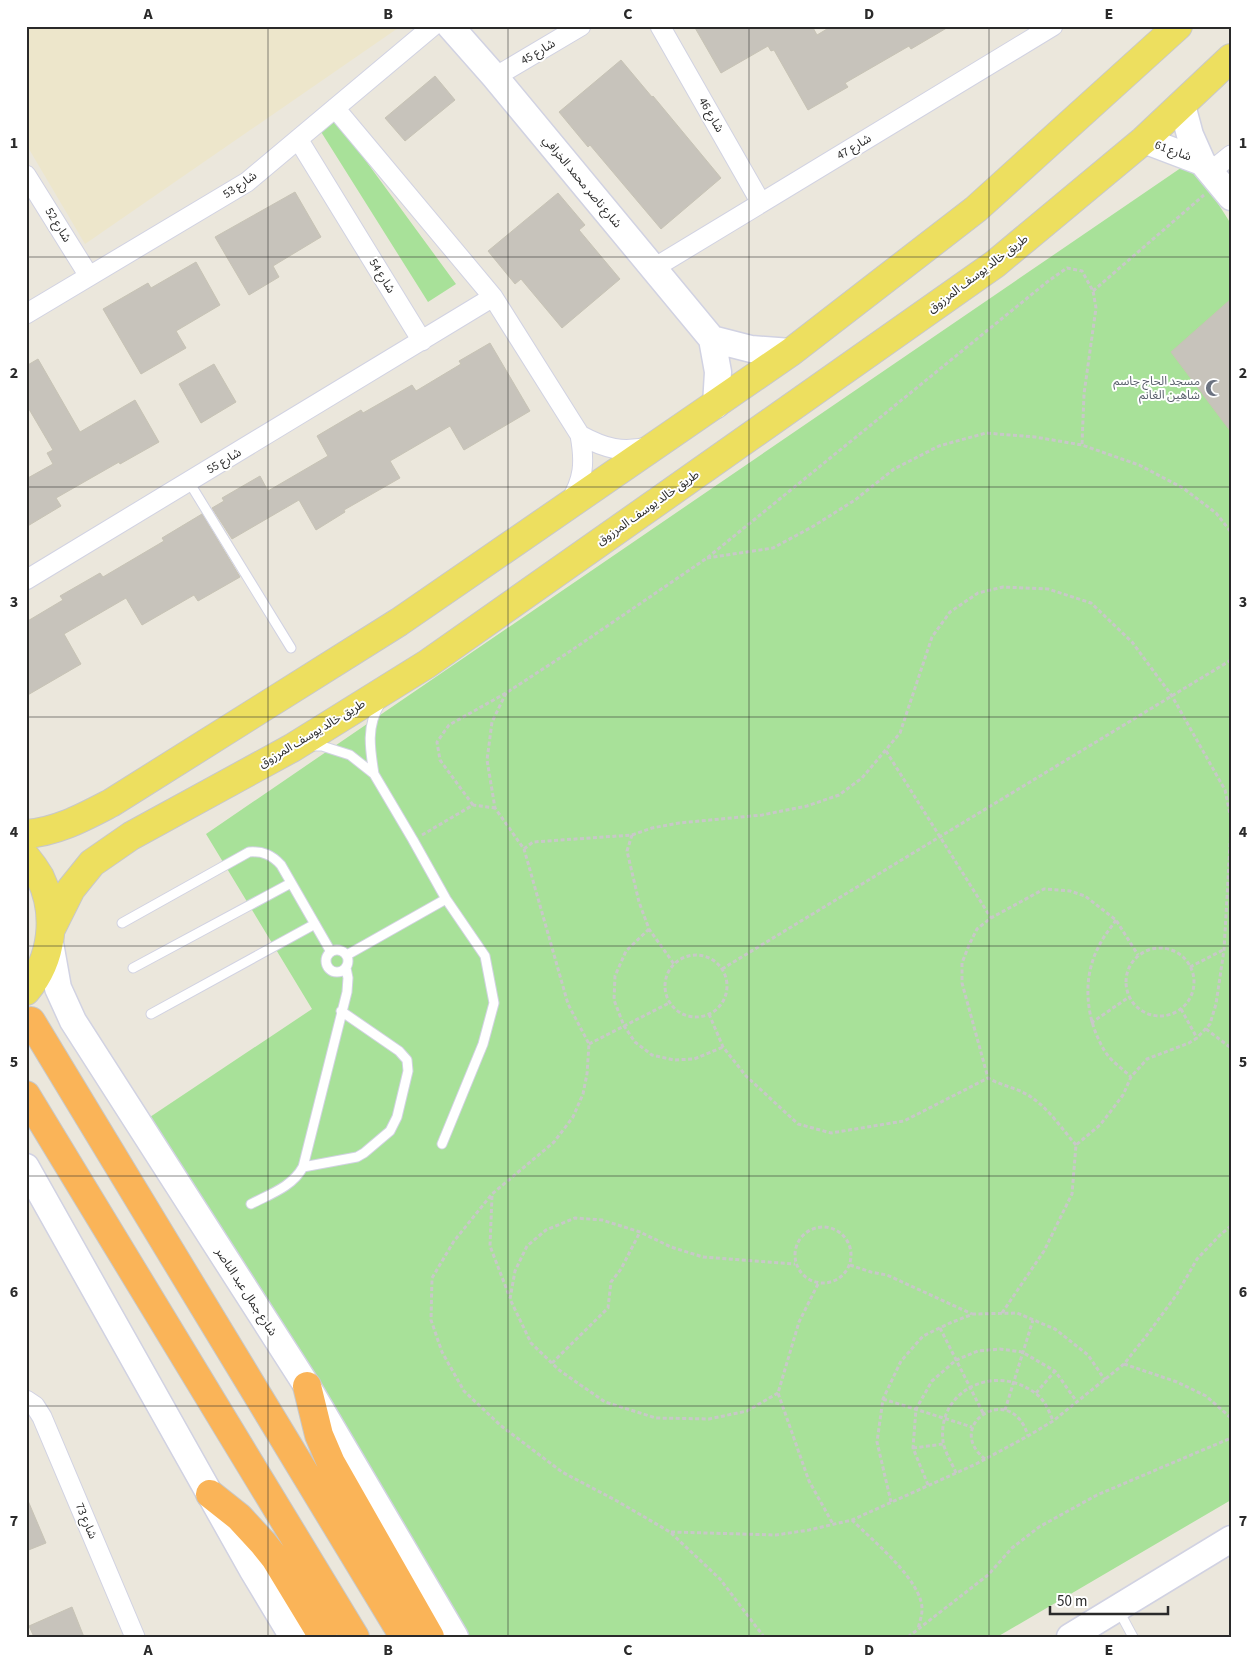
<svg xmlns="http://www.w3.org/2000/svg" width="1257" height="1663" viewBox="0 0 1257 1663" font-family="'Source Sans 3','Noto Sans Arabic',sans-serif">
<rect width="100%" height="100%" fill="#ebe7dc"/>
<path fill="#ede6cb" d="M26,26H401L85,244L26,144Z"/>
<path fill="#a8e199" d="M333,116L456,284L428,302L318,127Z
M1191,161L1231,224V1500L997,1637H440L138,1125L312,1009L206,834Z"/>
<path fill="#c7c3bb" stroke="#c7c3b5" d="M694,26H812L817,35L832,26H950L911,49L909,46L845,83L848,87L808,110L774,50L771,51L768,46L721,73Z
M621,60L652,97L653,96L721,178L661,229L590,145L588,147L559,112Z
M435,76L455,100L405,141L385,118Z
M295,192L321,237L273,266L279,277L249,295L215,237Z
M558,193L585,225L579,230L620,279L562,328L521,279L515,284L488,251Z
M196,262L220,305L176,331L186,348L141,374L103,309L148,283L151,288Z
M1231,299V432L1171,352Z
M490,343L530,411L464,450L450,426L390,461L400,478L344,510L345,512L316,530L299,500L232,539L212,508L224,501L222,498L260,476L268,491L328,456L317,436L361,410L363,413L412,385L416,391L461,364L459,361Z
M38,359L80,432L135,400L159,442L120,464L119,462L56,498L61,506L26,527V479L53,464L47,453L53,450L26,404V366Z
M214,364L236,402L201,423L179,384Z
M202,514L240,577L198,601L194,595L142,625L126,598L64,634L81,664L26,696V622L63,600L60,596L100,573L103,577L164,541L162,538Z
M26,1496L46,1543L26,1551Z
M72,1607L84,1637H34L29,1626Z"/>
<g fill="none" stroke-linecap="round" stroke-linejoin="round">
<g stroke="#d1d2e2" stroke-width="11">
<path id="lane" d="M189,482L291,648
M311,746H322L350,755L374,774L413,840L446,899L485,956L494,1003L483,1044L442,1144
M374,774C370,749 366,726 380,704
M122,923L249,852C263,851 272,855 281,865L331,952
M326 961a11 11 0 1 1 22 0a11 11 0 1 1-22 0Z
M347,955L446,899
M133,968L291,883
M151,1014L315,924
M303,1167L357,1157L364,1153L390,1131L397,1117L408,1071L407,1060L399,1051L341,1011
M251,1204C270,1194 292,1187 303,1167L347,992L348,978L346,968
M1119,1611L1133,1637"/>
</g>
<g stroke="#d1d2e2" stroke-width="21">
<path id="street" d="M660,26L761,203
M495,77L581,26
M335,108L493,297L580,435C585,462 584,480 569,503
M298,139L422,341
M1210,172L1231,155
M26,175L89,276
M654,268L1053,26
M26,314L247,182L433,26
M580,435C604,448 623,454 650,446
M26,580L493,297
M26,1400L35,1406L42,1417L135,1637"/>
</g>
<g stroke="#d1d2e2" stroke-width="29">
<path id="secondary" d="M450,26L495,77L712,339L718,372L716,405
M1182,105L1190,135L1202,162L1231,197
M1144,140L1202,162
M712,339L751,349L791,352
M50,943L58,988L73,1021L307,1386L455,1637
M26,1167L252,1569L293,1637
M1070,1637L1231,1539"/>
</g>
<g stroke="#c8c8c8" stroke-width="30">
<path id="primary" d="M26,834C57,832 84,817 111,803L399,622L791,352L976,209L1178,26
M26,857C31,863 36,870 40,877C58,914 53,959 26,991
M51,929L71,889L92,863L131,836L292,748L427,664L995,264L1144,140L1231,58"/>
</g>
<g stroke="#c8c8c8" stroke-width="30">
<path id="highway" d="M31,1021L404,1637
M26,1095L355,1637
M307,1386L319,1435L331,1463L430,1637
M210,1494L239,1517L263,1543L275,1558L323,1637"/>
</g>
<path stroke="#c8c8c8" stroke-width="3" stroke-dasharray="4 2.5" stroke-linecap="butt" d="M1093,291L1204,195
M707,558L773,548L812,527L855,500L894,469L939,446L986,433L1035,437L1082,445L1139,465L1183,488L1216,513L1231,532
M506,693L492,722L487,760L495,808L524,849L568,1004L589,1044L587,1074L583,1094L573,1117L554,1142L492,1194L454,1241L432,1278L431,1320L442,1352L464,1391L500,1425L562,1472L617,1501L670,1532L720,1579L764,1637
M886,751L991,918
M473,805L440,760L437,742L449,725L506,693L569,652L707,558L1047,282L1067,268L1082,271L1093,291L1096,308L1084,394L1082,445
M422,835L473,805L495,808
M632,835L652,828L679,823L762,815L807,806L839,795L862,778L900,733L932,637L950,612L978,593L1003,587L1048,589L1091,603L1132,642L1172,696L1225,790L1231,819
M524,849L533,842L632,835L627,851L639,902L649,929L674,964
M1116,920C1110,929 1103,937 1099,946C1081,979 1086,1022 1106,1053C1112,1062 1123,1069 1131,1077
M649,929L626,951L615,976L614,1000L624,1026L635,1042L652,1055L674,1060L694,1059L723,1047
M1126 982a34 34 0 1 1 68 0a34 34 0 1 1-68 0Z
M665 986a31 31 0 1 1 62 0a31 31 0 1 1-62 0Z
M1190,967L1223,950
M722,969L1231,660
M1181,1009L1197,1038
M709,1014L723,1047L746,1076L798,1124L831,1133L904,1121L988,1078
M1091,1023L1129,997
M1206,1029L1231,1048
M589,1044L669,1003
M1076,1145C1062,1129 1049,1109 1031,1097C1018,1088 1002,1086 988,1078L962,983V963L969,945L977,929L991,918L1044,889L1070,891L1085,896L1116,920L1138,955
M492,1196L490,1246L510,1298
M795 1255a28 28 0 1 1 56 0a28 28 0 1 1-56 0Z
M850,1265L871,1272L887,1275L972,1314
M818,1284L799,1322L778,1393L809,1481L833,1524
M1002,1313L1044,1251L1072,1194L1076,1145L1100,1125L1114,1107L1123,1095L1131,1077L1147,1059L1189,1043L1197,1038L1210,1024L1216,1004L1224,950L1231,827
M940,1328L983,1413
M552,1363L608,1308L611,1282L621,1269L640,1232
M1124,1364L1177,1382L1206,1396L1231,1418
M778,1393L747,1411L709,1419L656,1418L605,1402L559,1370L531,1343L510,1299L515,1271L527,1246L546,1230L575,1218L602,1220L640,1232L671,1247L703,1257L795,1264
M1036,1393L1055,1371
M883,1399L972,1427
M1005,1410L1033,1320
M913,1448L943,1444
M985,1459C942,1425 1012,1380 1028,1436
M956,1473C952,1463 944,1451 943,1441C937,1390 995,1363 1035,1393C1045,1400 1049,1411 1053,1421
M928,1485L913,1448L916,1409L932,1381L956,1360L978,1351L1000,1349L1022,1352L1055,1371L1077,1402
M891,1502L877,1442L883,1399L901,1361L923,1336L950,1323L973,1314L1017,1313L1055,1329L1088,1355L1105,1380
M852,1520C872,1540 923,1581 922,1610C922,1616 919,1624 918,1629
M671,1532L776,1535L809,1530L852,1520L976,1464L1028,1436L1053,1421L1124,1364L1147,1335L1177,1294L1197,1259L1220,1235L1231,1226
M908,1637L988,1575L1012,1548L1039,1527L1097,1495L1231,1438"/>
<use href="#lane" stroke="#fff" stroke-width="9"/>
<use href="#street" stroke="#fff" stroke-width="19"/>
<use href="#secondary" stroke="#fff" stroke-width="26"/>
<use href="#primary" stroke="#eddf5f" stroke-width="28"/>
<use href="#highway" stroke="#fab458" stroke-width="28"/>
</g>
<path fill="none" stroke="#2a2a2a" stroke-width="1" stroke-opacity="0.55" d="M268,26V1637M508,26V1637M749,26V1637M989,26V1637M26,257H1231M26,487H1231M26,717H1231M26,946H1231M26,1176H1231M26,1406H1231"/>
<defs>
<g id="mosque-bare" transform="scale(1.35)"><path d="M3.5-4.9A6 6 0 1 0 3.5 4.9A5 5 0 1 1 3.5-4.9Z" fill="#6b7280" stroke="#fff" stroke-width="2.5" paint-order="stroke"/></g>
</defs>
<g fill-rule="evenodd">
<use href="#mosque-bare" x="1214" y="388"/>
</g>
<g text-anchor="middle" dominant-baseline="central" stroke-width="4" stroke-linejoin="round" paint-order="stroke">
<g font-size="12" fill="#2a2a2a" stroke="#fff">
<text transform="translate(538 52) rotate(-31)">شارع 45</text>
<text transform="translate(711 115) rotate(60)">شارع 46</text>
<text transform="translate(854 147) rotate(-31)">شارع 47</text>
<text transform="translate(1173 151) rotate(20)">شارع 61</text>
<text transform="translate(582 182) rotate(50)">شارع ناصر محمد الخرافي</text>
<text transform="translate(240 185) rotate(-34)">شارع 53</text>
<text transform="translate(58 225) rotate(58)">شارع 52</text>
<text transform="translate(978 274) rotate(-37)">طريق خالد يوسف المرزوق</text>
<text transform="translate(382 276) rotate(58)">شارع 54</text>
<text transform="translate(224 461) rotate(-31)">شارع 55</text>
<text transform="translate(648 508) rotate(-35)">طريق خالد يوسف المرزوق</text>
<text transform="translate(312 734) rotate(-31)">طريق خالد يوسف المرزوق</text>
<text transform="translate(246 1292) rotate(57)">شارع جمال عبد الناصر</text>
<text transform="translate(86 1521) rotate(67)">شارع 73</text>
</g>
<g font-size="12" fill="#5b616d" stroke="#fff" text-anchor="end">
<text x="1200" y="381">مسجد الحاج جاسم<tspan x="1200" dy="14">شاهين الغانم</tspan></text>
</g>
</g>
<rect width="1257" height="1663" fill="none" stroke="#ffffff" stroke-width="55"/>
<path d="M1050 1606v8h118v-8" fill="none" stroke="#2a2a2a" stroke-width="2.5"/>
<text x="1057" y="1606" font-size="15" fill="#2a2a2a" stroke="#ffffff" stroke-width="4" paint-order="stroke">50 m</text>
<rect x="28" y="28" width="1202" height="1608" fill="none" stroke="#2a2a2a" stroke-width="2"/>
<g font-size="16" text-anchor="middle" font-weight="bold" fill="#2a2a2a">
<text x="148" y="19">A</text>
<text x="388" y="19">B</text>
<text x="628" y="19">C</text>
<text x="869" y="19">D</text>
<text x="1109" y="19">E</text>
<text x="14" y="148">1</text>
<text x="1243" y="148">1</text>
<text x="14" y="378">2</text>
<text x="1243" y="378">2</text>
<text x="14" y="607">3</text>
<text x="1243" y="607">3</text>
<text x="14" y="837">4</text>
<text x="1243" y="837">4</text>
<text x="14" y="1067">5</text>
<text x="1243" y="1067">5</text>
<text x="14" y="1297">6</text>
<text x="1243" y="1297">6</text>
<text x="14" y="1526">7</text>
<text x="1243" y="1526">7</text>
<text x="148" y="1655">A</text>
<text x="388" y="1655">B</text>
<text x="628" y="1655">C</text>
<text x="869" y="1655">D</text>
<text x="1109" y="1655">E</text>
</g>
</svg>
